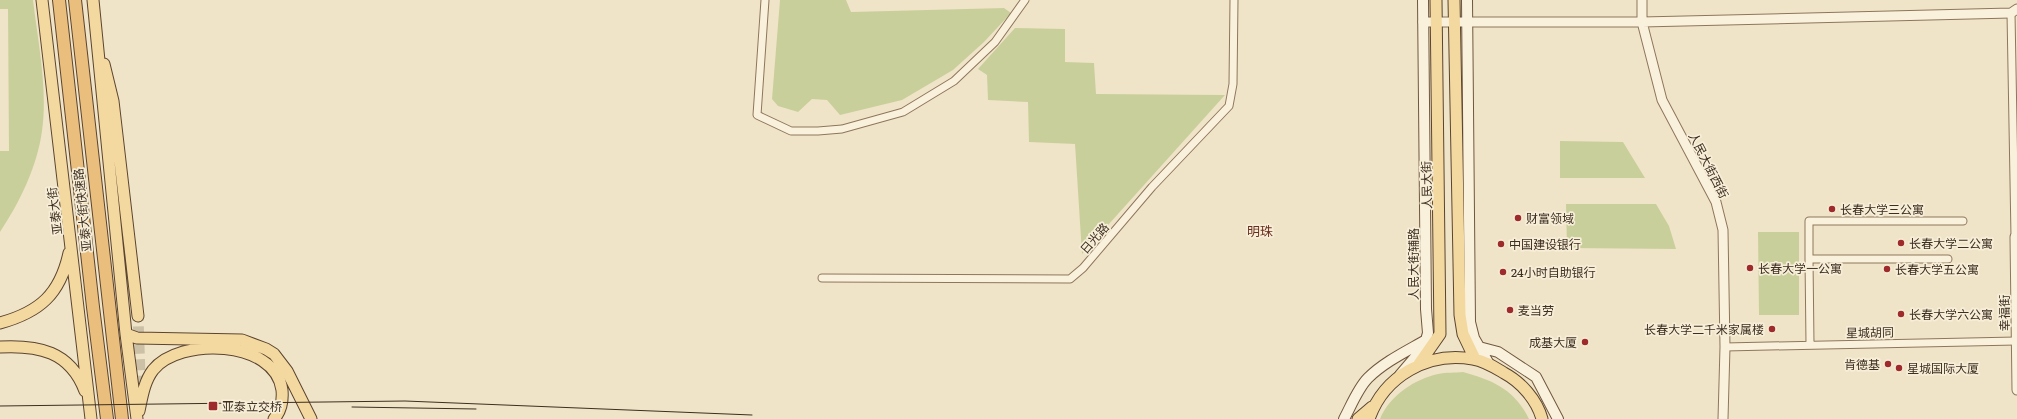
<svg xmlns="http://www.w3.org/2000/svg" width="2017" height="419" viewBox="0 0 2017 419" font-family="Literata,'Noto Sans SC',serif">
<rect width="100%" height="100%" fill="#f0e4c8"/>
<path fill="#c9cf9b" d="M0,0H33C38,42 48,89 42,131C37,167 20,202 0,232V151H9L8,9H0Z
M780,0H846L851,12L1004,8L1011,13L984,42L953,70L902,100L840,115L827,100L812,99L798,112L778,106L772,99Z
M1015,28L1065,29V62L1094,63L1096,94L1225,95L1082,254L1075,144L1029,142L1028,102L988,100L987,75L978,69Z
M1560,141L1623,142L1645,178H1560Z
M1566,204H1656L1669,226L1676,249L1567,248Z
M1758,232H1799V315H1759Z
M1463,372C1493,380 1515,390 1529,419H1380C1389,396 1415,379 1438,374C1446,372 1455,373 1463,372Z"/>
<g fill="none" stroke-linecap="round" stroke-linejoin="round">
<path stroke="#ccc0a6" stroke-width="11" stroke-dasharray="11 5.5" stroke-linecap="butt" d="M136,403L140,376L138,316"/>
<g stroke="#8d765c" stroke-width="9">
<path id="minor" d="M765,0L757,115L791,131H818L842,129L903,112L954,81L995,42L1025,0
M2011,13L2015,237
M1809,259V221H1963
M822,278L1070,279L1083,268L1152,187L1229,106L1233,84L1234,0
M1810,344L1809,259H1948
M1725,347L2016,341"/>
</g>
<g stroke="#8d765c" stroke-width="11">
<path id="tertiary" d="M1642,0V22L1662,100L1716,202L1723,230L1725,347L1723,419
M1423,22H1642L2011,13L2017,9
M2017,236L2015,237L2017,390"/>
</g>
<g stroke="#6f573f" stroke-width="12">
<path id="secondary" d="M1467,0L1470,322L1474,338L1489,364
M1479,347L1498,352L1536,377L1558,419
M1400,375L1423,348L1426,340L1428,333L1426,309L1423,0
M1344,419C1351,406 1358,388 1368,378C1384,362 1407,351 1426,340"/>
</g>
<g stroke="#5b4430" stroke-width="13">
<path id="primary" d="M42,0L91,419
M93,0L126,334L137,419
M1454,0L1460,315L1463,334L1475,359
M104,64L113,101L138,316
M0,323C40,312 60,294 69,253
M126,334L137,338L242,340L266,349L274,354L287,371L311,419
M0,347C38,345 70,351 85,391
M1419,364L1440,334L1436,0
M139,411C142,397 144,382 153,370C179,337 275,339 282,390C283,401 281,411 274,419
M1358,419L1372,407
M1369,419C1384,376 1428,351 1473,359C1485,361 1494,367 1504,373C1521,382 1537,400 1542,419"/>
</g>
<g stroke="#5b4430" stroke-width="14">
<path id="trunk" d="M59,0L93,307L107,419
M75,0L122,419"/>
</g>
<use href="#minor" stroke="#faf1dc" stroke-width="7"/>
<use href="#tertiary" stroke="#faf1dc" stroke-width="9"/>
<use href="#secondary" stroke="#faf1dc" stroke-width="10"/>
<use href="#primary" stroke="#f3d9a0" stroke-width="11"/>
<use href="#trunk" stroke="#eabe7c" stroke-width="12"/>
<path stroke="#3d2e20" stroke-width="1" d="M0,406L405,401L752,415
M352,407L476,409"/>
</g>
<g fill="#9e2a2b" stroke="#f7eed8" stroke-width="1.5">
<circle cx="1832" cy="209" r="4"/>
<circle cx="1518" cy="218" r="4"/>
<circle cx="1901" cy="243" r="4"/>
<circle cx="1501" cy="244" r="4"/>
<circle cx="1750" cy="268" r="4"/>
<circle cx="1887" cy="269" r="4"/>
<circle cx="1503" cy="272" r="4"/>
<circle cx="1510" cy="310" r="4"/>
<circle cx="1901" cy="314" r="4"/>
<circle cx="1772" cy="329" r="4"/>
<circle cx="1585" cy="342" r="4"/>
<circle cx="1888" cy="364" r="4"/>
<circle cx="1899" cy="368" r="4"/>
<rect x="208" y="401" width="10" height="10" rx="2"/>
</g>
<g text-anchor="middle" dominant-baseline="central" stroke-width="3.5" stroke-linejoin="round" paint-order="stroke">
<g font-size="12" fill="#3d2e20" stroke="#f7eed8">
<text transform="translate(1709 165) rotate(63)">人民大街西街</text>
<text transform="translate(1426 185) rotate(-91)">人民大街</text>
<text transform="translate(82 210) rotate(-96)">亚泰大街快速路</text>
<text transform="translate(54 211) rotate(-97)">亚泰大街</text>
<text transform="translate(1094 238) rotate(-49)">日光路</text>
<text transform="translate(1413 264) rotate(-90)">人民大街辅路</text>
<text transform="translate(2004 313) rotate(-90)">幸福街</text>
<text transform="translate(1870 332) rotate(-1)">星城胡同</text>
</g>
<g font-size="12" fill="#3d2e20" stroke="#f7eed8" text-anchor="start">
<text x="1840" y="209">长春大学三公寓</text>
<text x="1526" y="218">财富领域</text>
<text x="1909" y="243">长春大学二公寓</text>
<text x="1509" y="244">中国建设银行</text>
<text x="1758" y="268">长春大学一公寓</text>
<text x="1895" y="269">长春大学五公寓</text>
<text x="1511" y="272">24小时自助银行</text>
<text x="1518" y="310">麦当劳</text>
<text x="1909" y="314">长春大学六公寓</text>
<text x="1764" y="329" text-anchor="end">长春大学二千米家属楼</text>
<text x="1577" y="342" text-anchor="end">成基大厦</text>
<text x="1880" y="364" text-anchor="end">肯德基</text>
<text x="1907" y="368">星城国际大厦</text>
<text x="222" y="406">亚泰立交桥</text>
</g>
<g font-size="13" fill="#6b2e1e" stroke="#f7eed8">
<text x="1260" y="230">明珠</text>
</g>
</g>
</svg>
